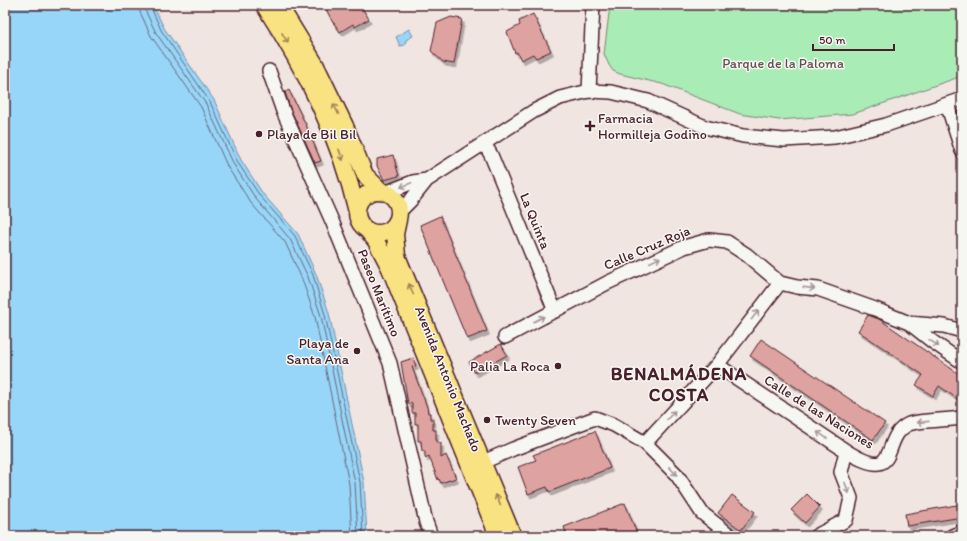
<svg xmlns="http://www.w3.org/2000/svg" width="967" height="541" viewBox="0 0 967 541" font-family="Itim,sans-serif">
<defs>
<filter id="shadow"><feDropShadow dx="2.5" dy="4" stdDeviation="0" flood-color="#0004"/></filter>
</defs>
<rect width="100%" height="100%" fill="#f1e5e2"/>
<filter id="ink" filterUnits="userSpaceOnUse"><feTurbulence type="fractalNoise" baseFrequency=".025" numOctaves="2"/><feDisplacementMap in="SourceGraphic" scale="8" xChannelSelector="R" yChannelSelector="G"/><feConvolveMatrix kernelMatrix="1 2 1 2 8 2 1 2 1" color-interpolation-filters="sRGB"/></filter>
<g filter="url(#ink)">
<path fill="#a9ecb6" stroke="#7a8670" d="M610,5H962V76L853,114L779,120L740,114L662,84L620,74L613,71L609,65L604,54Z"/>
<path fill="#97d6f8" stroke="#788da6" d="M5,5H153L164,28L214,100L241,160L263,194L298,234L316,274L329,313L364,482L367,536H5Z
M409,29L413,36L406,40L405,45L400,46L396,37Z"/>
<g fill="none" stroke-linecap="round" stroke-linejoin="round">
<path stroke="#69687d" stroke-width="1" d="M139,5L140,12L151,36L201,107L228,168L251,203L285,242L302,279L315,317L349,484L352,536
M145,5V10L156,33L206,104L234,165L256,199L290,239L308,277L321,316L355,483L358,536
M150,5L161,30L210,102L238,163L260,196L295,236L313,275L325,315L360,482L363,536"/>
</g>
<path fill="#dea3a0" stroke="#4a1f2b" filter="url(#shadow)" d="M324,5H360L369,19L355,27L353,24L340,32L334,23H333Z
M533,14L551,51L536,58L533,54L521,60L517,52L515,53L507,32L520,25L519,21Z
M451,17L462,19L454,64L443,62L431,51L437,23Z
M289,90L306,125L321,161L315,163L290,108L285,92Z
M393,155L399,176L384,180L377,166V159Z
M440,216L487,331L467,339L420,225Z
M868,315L879,319L962,376V402L939,386L933,396L916,385L923,375L858,331Z
M761,339L885,423L873,440L750,356Z
M501,344L507,355L475,373L469,362Z
M413,358L416,366L412,367L427,407L428,413H430V419H433V430H436V440H437V443H441V458L446,455L456,478L441,483L439,479L438,480L429,456L425,458V451H422L421,441H418V424H415V413H412V403L408,404L401,362Z
M595,431L610,468L549,492L547,487L528,494L518,467L536,460L533,455Z
M807,494L820,507L805,523L791,510Z
M732,495L755,512L741,530L718,513Z
M625,503L638,536H567L564,527Z
M962,504V517L907,526L905,514Z"/>
<g fill="none" stroke-linecap="round" stroke-linejoin="round">
<g stroke="#4a1f2b" stroke-width="16">
<path id="minor" d="M269,71L283,111L332,221L390,363L426,522L431,536
M589,91L593,5
M947,104L962,151
M484,143L491,155L555,311
M385,193L413,182L427,180
M399,212L411,200L427,180L534,111L560,98L589,91L611,92L648,101L705,127L743,136L784,140L835,137L886,125L962,99
M909,323L933,342L962,362
M505,337L607,283L684,247L709,240L727,242L747,255L780,283L797,287L818,289L875,309L909,323L944,326L962,331
M717,365L846,451C903,486 879,437 909,424C920,420 949,420 962,418
M645,443L717,365L780,283
M483,462L513,449L595,418L614,425L645,443L677,475L702,513L731,536
M816,536L846,520L851,498L841,472L846,451
M952,536L962,532"/>
</g>
<g stroke="#4a1f2b" stroke-width="19">
<path id="major" d="M264,5C305,69 340,137 357,212
M279,5L315,64L345,126L365,175L381,191
M357 212a21 21 0 1 1 42 0a21 21 0 1 1-42 0Z
M398,220L395,234L397,256L513,536
M368,231L376,241L389,266L498,536"/>
</g>
<use href="#minor" stroke="#f6f6f2" stroke-width="13"/>
<use href="#major" stroke="#f8e281" stroke-width="16"/>
</g>
<defs><path id="oneway-shaft" d="M-6 0H5M1.5-3L5.5 0L1.5 3" fill="none" stroke-width="1.6" stroke-linecap="round" stroke-linejoin="round"/></defs>
<g stroke="#a18056">
<use href="#oneway-shaft" transform="translate(285 38) rotate(59)"/>
<use href="#oneway-shaft" transform="translate(336 109) rotate(-116)"/>
<use href="#oneway-shaft" transform="translate(341 155) rotate(70)"/>
<use href="#oneway-shaft" transform="translate(411 289) rotate(-112)"/>
<use href="#oneway-shaft" transform="translate(498 500) rotate(-113)"/>
</g>
<g stroke="#a99598">
<use href="#oneway-shaft" transform="translate(406 185) rotate(157)"/>
<use href="#oneway-shaft" transform="translate(655 260) rotate(-25)"/>
<use href="#oneway-shaft" transform="translate(809 288) rotate(7)"/>
<use href="#oneway-shaft" transform="translate(755 315) rotate(-52)"/>
<use href="#oneway-shaft" transform="translate(539 319) rotate(-27)"/>
<use href="#oneway-shaft" transform="translate(934 343) rotate(35)"/>
<use href="#oneway-shaft" transform="translate(671 415) rotate(-48)"/>
<use href="#oneway-shaft" transform="translate(923 422) rotate(174)"/>
<use href="#oneway-shaft" transform="translate(822 435) rotate(-146)"/>
<use href="#oneway-shaft" transform="translate(673 471) rotate(46)"/>
<use href="#oneway-shaft" transform="translate(847 488) rotate(69)"/>
</g>
</g>
<g fill="#4a1f2b" stroke="#f6f6f2" stroke-width="1.5">
<path d="M588 120h4v4h4v4h-4v4h-4v-4h-4v-4h4z"/>
<circle cx="259" cy="134" r="4"/>
<circle cx="357" cy="351" r="4"/>
<circle cx="558" cy="366" r="4"/>
<circle cx="487" cy="420" r="4"/>
</g>
<g text-anchor="middle" dominant-baseline="central" stroke-width="3" stroke-linejoin="round" paint-order="stroke">
<g font-size="14" fill="#62524e" stroke="#f6f6f2">
<text x="783" y="63">Parque de la Paloma</text>
</g>
<g font-size="14" fill="#4a1f2b" stroke="#f6f6f2" text-anchor="start">
<text x="598" y="118">Farmacia<tspan x="598" dy="16">Hormilleja Godino</tspan></text>
<text x="267" y="134">Playa de Bil Bil</text>
<text x="349" y="343" text-anchor="end">Playa de<tspan x="349" dy="16">Santa Ana</tspan></text>
<text x="550" y="366" text-anchor="end">Palia La Roca</text>
<text x="495" y="420">Twenty Seven</text>
</g>
<g font-size="14" fill="#4a1f2b" stroke="#f6f6f2">
<text transform="translate(535 221) rotate(68)">La Quinta</text>
<text transform="translate(647 248) rotate(-23)">Calle Cruz Roja</text>
<text transform="translate(379 293) rotate(68)">Paseo Marítimo</text>
<text transform="translate(448 379) rotate(68)">Avenida Antonio Machado</text>
<text transform="translate(819 412) rotate(32)">Calle de las Naciones</text>
</g>
<g font-size="18" font-weight="bold" letter-spacing="1" fill="#4a1f2b" stroke="#f6f6f2">
<text x="679" y="374">BENALMÁDENA<tspan x="679" dy="21">COSTA</tspan></text>
</g>
</g>
<rect width="967" height="541" fill="none" stroke="#f6f6f2" stroke-width="20"/>
<rect x="10" y="10" width="947" height="521" fill="none" stroke="#4a1f2b" stroke-width="1.5" filter="url(#ink)"/>
<path d="M813 44v6h81v-6" fill="none" stroke="#4a1f2b" stroke-width="2"/>
<text x="819" y="44" font-size="12" fill="#4a1f2b" stroke="#f6f6f2" stroke-width="3" paint-order="stroke">50 m</text>
</svg>
